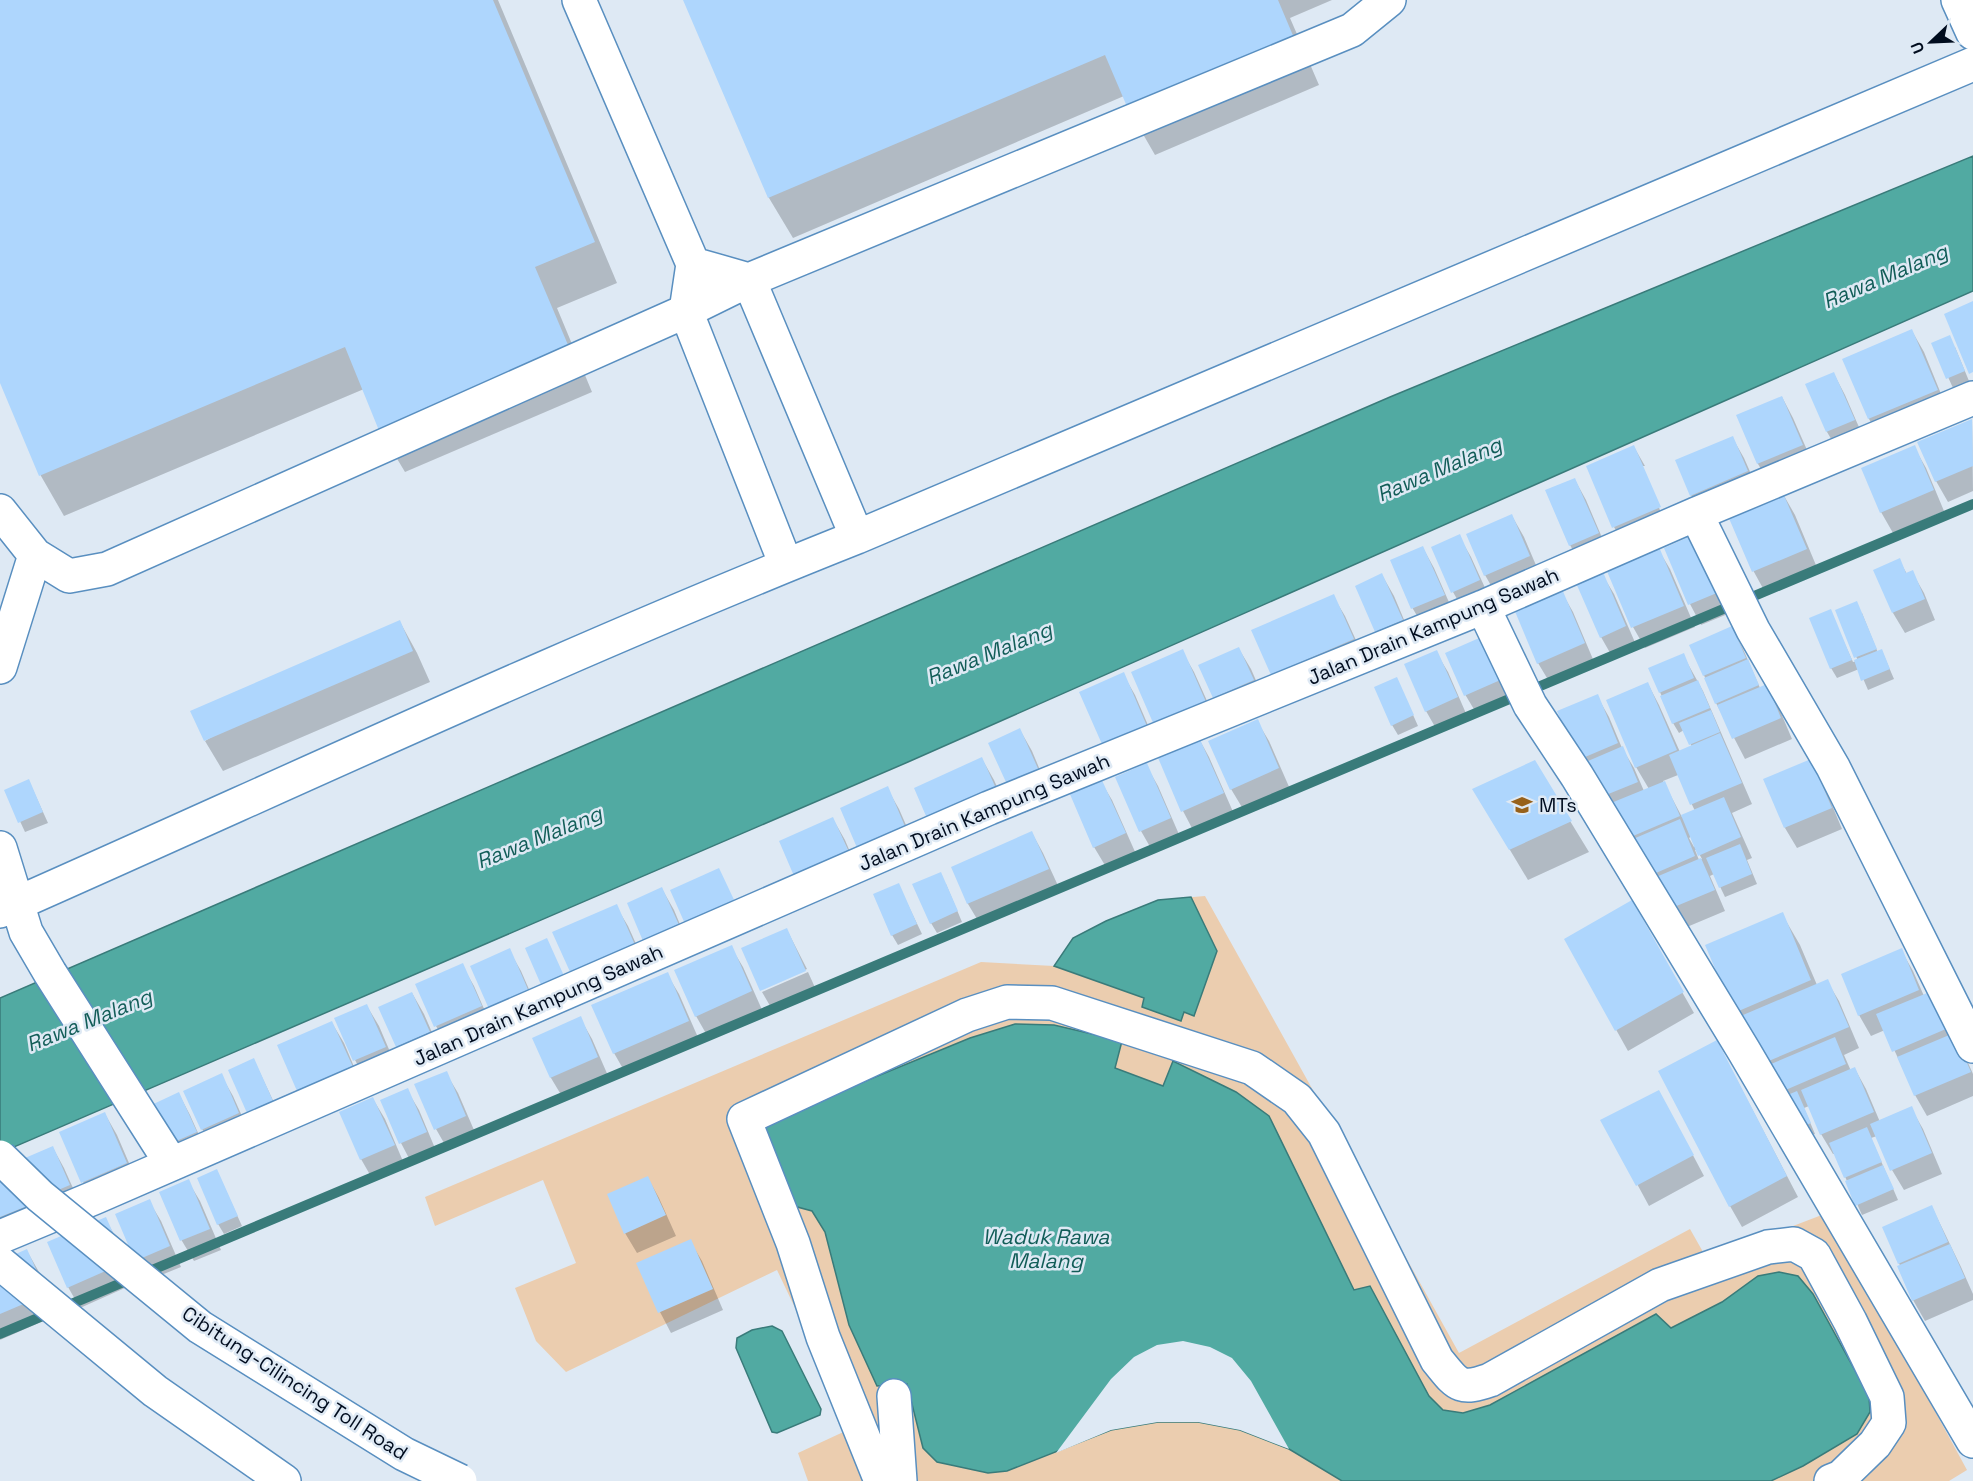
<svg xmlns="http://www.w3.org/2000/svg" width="1973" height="1481" viewBox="0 0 1973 1481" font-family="'Space Grotesk',sans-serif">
<rect width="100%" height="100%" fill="#dee9f4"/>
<path fill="#ebcdaf" d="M1205,896L1459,1353L1690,1229L1707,1259L1827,1213L1967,1470L1949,1481H808L798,1453L852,1428L777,1270L566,1372L536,1341L515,1288L576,1263L543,1180L435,1226L425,1197L981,962L1054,966L1073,938L1106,921L1158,900Z"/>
<path fill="#51aaa2" stroke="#397b7a" stroke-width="1.5" d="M1973,156V291L908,762L0,1153V998L1390,397Z
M1191,897L1217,951L1194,1016L1184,1012L1181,1021L1142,1007L1144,998L1054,966L1073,938L1106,921L1158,900Z
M1015,1024L1054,1025L1122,1041L1115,1068L1163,1086L1173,1061L1236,1092L1269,1116L1354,1290L1370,1286L1429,1396L1443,1410L1463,1413L1490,1405L1656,1314L1671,1328L1722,1302L1758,1276L1779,1272L1798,1276L1813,1294L1869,1396L1870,1412L1857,1434L1803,1466L1771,1481H1342L1289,1449L1240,1430L1198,1422H1158L1111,1430L1007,1471L988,1473L937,1462L923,1448L907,1384L877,1386L849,1325L825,1232L812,1211L790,1205L756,1126L970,1038Z
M772,1326L782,1331L821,1409L820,1415L777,1433L772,1432L736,1348L737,1338L752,1330Z"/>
<path fill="#dee9f4" d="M1183,1341L1210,1347L1232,1358L1251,1381L1289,1449L1240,1430L1198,1422H1158L1111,1430L1056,1453L1111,1379L1134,1357L1157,1345Z"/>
<path fill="#0003" fill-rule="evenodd" d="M0,0H498L617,283L557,308L592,392L405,472L381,432L364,389L64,516L41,476L0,380Z
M685,0H1332L1290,18L1319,85L1155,155L1132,115L1124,96L793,238L769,198Z
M1912,331L1924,352L1948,411L1881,439L1869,419L1844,360Z
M1933,344L1955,347L1969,381L1953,388Z
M1834,374L1845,395L1865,441L1839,452L1827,432Z
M1782,397L1793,418L1814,466L1770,484L1758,464L1738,416Z
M1972,421L1973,491L1948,502L1936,481Z
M1732,437L1744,458L1759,492L1703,516L1691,495Z
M1634,447L1645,466H1642L1662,515L1665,514L1645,467L1671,528L1626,548L1614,527Z
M1914,447L1926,468L1944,511L1893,533L1881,512Z
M1575,480L1586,500L1609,554L1582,566L1570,545Z
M1783,494L1795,515L1818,570L1765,592L1754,572L1730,517Z
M1512,516L1524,537L1541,577L1497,596L1485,575Z
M1699,534L1735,611L1701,625L1690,604L1666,549Z
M1459,536L1471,557L1491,601L1465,613L1453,592L1433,548Z
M1423,548L1434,568L1455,616L1425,629L1413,609L1392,561Z
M1658,549L1670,569L1695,627L1645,648L1633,627L1608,570Z
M1899,560L1907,574L1912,572L1924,593L1935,620L1905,633L1893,613Z
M1602,574L1614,594L1637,647L1613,658L1601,637Z
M1382,575L1394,596L1413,641L1388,652L1376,631Z
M1561,591L1573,612L1595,664L1550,683L1538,663Z
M1333,596L1345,616L1365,660L1284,694L1272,674Z
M1830,611L1853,662L1858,661L1837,611L1862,613L1878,653L1882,651L1894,679L1868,690L1859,669L1837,678L1831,668Z
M400,622L417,653L430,682L223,771L205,741Z
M1731,628L1743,649L1760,688L1766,686L1778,706L1792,739L1745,759L1716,703L1691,645Z
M1486,636L1516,699L1478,716L1466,696L1447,653Z
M1239,649L1251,669L1265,701L1226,718L1214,697Z
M1182,651L1194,672L1217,723L1133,673Z
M1436,652L1448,672L1468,718L1438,732L1426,711Z
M1683,655L1703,691L1752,804L1732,813L1752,858L1747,860L1757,884L1725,897L1714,874L1710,876L1725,911L1675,932L1579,760L1597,696L1609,717L1622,748L1634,768L1644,791L1649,789L1636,767L1648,684L1659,705L1680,752L1692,747L1684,730L1679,733L1673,723L1660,692ZM1678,775L1695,811L1682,817L1663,781ZM1692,836L1696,846L1694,847L1689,838ZM1695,850H1697L1702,859L1699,860Z
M1123,674L1135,695L1160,753L1198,737L1209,757L1234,814L1194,832L1183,811Z
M1397,679L1418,726L1398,735L1392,725Z
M1257,721L1269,741L1290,789L1243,809L1231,789Z
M1020,730L1032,751L1053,801L1024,813L1012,793Z
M982,759L994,780L1009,814L943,843Z
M1810,761L1822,781L1842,829L1797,848L1785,828Z
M1534,762L1589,852L1528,880L1492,820Z
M1146,765L1158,786L1181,839L1153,852L1141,831Z
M1100,780L1112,800L1136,854L1106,867L1094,847Z
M29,781L48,823L25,832L6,791Z
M887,788L899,809L920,857L875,876L863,856Z
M833,819L845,840L862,880Z
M1032,833L1043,853L1060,890L980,924L968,904L953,868Z
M898,884L922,934L898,945L892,935Z
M946,884L962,922L937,933L931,923Z
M662,889L674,910L689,946L644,940Z
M1631,902L1694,1013L1628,1051L1566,940Z
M616,906L628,926L646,966L584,994Z
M1782,914L1800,945L1817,985L1827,981L1839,1001L1859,1048L1844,1055L1851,1071L1855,1069L1866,1089L1880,1122L1911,1108L1923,1129L1942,1174L1904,1190L1892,1170L1877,1136L1871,1138L1898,1200L1862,1215L1835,1154H1833L1821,1134L1809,1106L1804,1108L1815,1134L1799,1140L1735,1012Z
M787,930L807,969L761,989Z
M731,947L743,967L763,1012L708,1037L696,1016Z
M509,950L521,971L539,1012L472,967Z
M1901,950L1913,971L1924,996L1965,1056L1973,1074V1096L1927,1116L1915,1095L1885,1030L1871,1036L1859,1015Z
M462,965L474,986L492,1027L447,1046L436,1026Z
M808,972L817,992L773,1011L762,992Z
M667,974L679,994L700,1042L626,1074L614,1053Z
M412,993L424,1014L441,1053L409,1066L397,1046Z
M367,1006L379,1026L397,1068L366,1081L355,1060Z
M580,1018L592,1039L609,1078L563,1098L551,1078L534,1039Z
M332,1023L344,1043L363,1088L310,1111L298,1090L279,1046Z
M254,1060L278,1111L254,1122L248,1112Z
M1728,1063L1798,1197L1742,1227L1730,1206Z
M446,1073L458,1093L477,1137L448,1150L436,1129Z
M221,1075L233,1096L250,1134L214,1149L202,1129Z
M407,1090L419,1110L437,1153L412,1164L401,1143L382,1101Z
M179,1094L190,1115L207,1153L166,1145Z
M373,1099L385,1119L405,1166L373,1180L361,1159Z
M1670,1112L1704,1176L1649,1206L1603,1121Z
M105,1114L117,1135L138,1184L95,1203L83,1182Z
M53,1148L64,1168L81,1206L48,1220Z
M0,1171L42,1225L0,1226Z
M217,1171L242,1226L224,1234L218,1224Z
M648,1178L659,1198L676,1236L637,1253L625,1233Z
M188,1181L200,1201L221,1250L194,1261L182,1241L161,1193Z
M149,1201L161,1221L181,1267L149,1280L137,1260Z
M1932,1207L1961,1267L1973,1294V1300L1925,1321L1913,1300L1899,1263Z
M105,1219L117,1239L136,1283L80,1308L68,1287Z
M690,1241L702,1261L723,1310L671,1333L660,1312Z
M27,1251L39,1272L57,1315L0,1340V1263Z"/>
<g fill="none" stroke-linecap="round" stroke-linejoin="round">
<path stroke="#397b7a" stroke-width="10" d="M0,1334L1973,504"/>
</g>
<path fill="#aed6fd" d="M0,0H493L595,242L535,267L571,352L380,433L345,347L39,476L0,383Z
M683,0H1278L1297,45L1131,116L1105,55L768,198Z
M1973,301V372L1969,374L1944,314Z
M1912,329L1938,390L1868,419L1842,359Z
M1950,335L1965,371L1946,379L1931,343Z
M1834,372L1855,420L1826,432L1805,384Z
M1782,396L1803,445L1757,464L1736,415Z
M1972,419L1973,466L1935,482L1917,442Z
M1733,436L1748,471L1690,496L1675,460Z
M1634,445L1661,507L1612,528L1586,466Z
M1915,445L1934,490L1880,513L1861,468Z
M1575,478L1599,533L1569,546L1545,490Z
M1783,493L1807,549L1752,572L1728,516Z
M1512,514L1530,556L1484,576L1466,534Z
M1700,532L1724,590L1688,605L1664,548Z
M1460,534L1480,580L1451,593L1431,547Z
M1423,546L1445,595L1411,609L1390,560Z
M1659,547L1684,606L1631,628L1606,569Z
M1900,558L1906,573L1913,570L1925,599L1892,613L1873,570Z
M1603,572L1626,626L1600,638L1576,583Z
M1382,573L1403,620L1375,632L1355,586Z
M1562,589L1585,643L1537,664L1514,609Z
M1334,594L1354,639L1271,675L1251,630Z
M1857,601L1877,649L1854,658L1835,610Z
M1831,609L1852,660L1830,669L1809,618Z
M400,620L413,651L204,741L190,711Z
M1732,626L1746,658L1703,676L1689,645Z
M1486,635L1505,678L1464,696L1445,653Z
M1239,647L1254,680L1213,698L1198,665Z
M1183,649L1206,702L1154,725L1131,672Z
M1882,649L1890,669L1861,681L1854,660Z
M1437,650L1458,697L1425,712L1404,664Z
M1684,653L1694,678L1659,693L1648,668Z
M1748,659L1759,685L1715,704L1704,678Z
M1124,672L1149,731L1105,751L1079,692Z
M1397,677L1414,715L1391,726L1374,687Z
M1698,680L1710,708L1672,724L1660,696Z
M1648,682L1677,750L1635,768L1606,700Z
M1767,684L1781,718L1732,739L1717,705Z
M1598,694L1618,743L1578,760L1557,711Z
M1711,710L1720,732L1689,745L1679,723Z
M1258,719L1279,768L1230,790L1208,741Z
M1020,728L1043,780L1011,793L988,743Z
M1720,733L1742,783L1690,805L1669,755Z
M1198,735L1224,793L1181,812L1156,753Z
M1623,746L1638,782L1596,799L1581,764Z
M982,757L998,793L929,823L914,788Z
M1811,759L1832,808L1784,828L1763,779Z
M1535,760L1572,821L1509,850L1472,789Z
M1147,763L1171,818L1139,832L1115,777Z
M1101,778L1126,833L1093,848L1069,792Z
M29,779L43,812L18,823L4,790Z
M1665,781L1680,816L1626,839L1611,803Z
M888,786L909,836L861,857L840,808Z
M1724,797L1741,837L1698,856L1681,815Z
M833,817L852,859L797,883L779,841Z
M1680,819L1695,856L1649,876L1633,839Z
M1032,831L1049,869L967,904L951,867Z
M1740,844L1752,874L1719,888L1706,858Z
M1701,858L1715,890L1662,912L1649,880Z
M719,868L736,904L686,926L670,890Z
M941,872L958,911L930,924L912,884Z
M899,883L917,924L891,936L873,894Z
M662,887L679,925L643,941L627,903Z
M1632,900L1684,992L1615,1031L1564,939Z
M617,904L635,945L571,974L552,932Z
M1783,912L1811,980L1734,1013L1705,945Z
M787,928L806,971L760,991L741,948Z
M547,938L565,978L542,987L525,948Z
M732,945L752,991L695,1017L674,970Z
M510,948L529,992L489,1009L470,966Z
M1902,948L1919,990L1858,1016L1841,974Z
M463,963L482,1006L434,1027L415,984Z
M668,972L689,1021L613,1054L591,1005Z
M1828,979L1849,1027L1764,1063L1743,1015Z
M1937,989L1953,1026L1892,1052L1876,1014Z
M412,992L430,1032L396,1047L378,1007Z
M367,1004L386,1047L353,1061L334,1018Z
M581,1016L598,1057L550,1078L532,1038Z
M332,1021L353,1067L297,1091L277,1045Z
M1954,1033L1971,1072L1914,1096L1897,1057Z
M1835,1037L1846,1064L1776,1094L1764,1067Z
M1717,1040L1787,1176L1729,1207L1658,1071Z
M254,1058L273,1101L247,1113L228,1070Z
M1855,1067L1874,1112L1820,1135L1801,1090Z
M447,1071L466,1116L434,1130L414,1084Z
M222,1073L239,1113L201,1130L183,1091Z
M408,1088L427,1132L399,1144L380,1100Z
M1659,1090L1694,1155L1636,1186L1600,1120Z
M1797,1091L1811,1123L1792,1131L1778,1099Z
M179,1092L197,1132L165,1146L145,1108Z
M373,1097L395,1145L360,1160L339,1112Z
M1912,1106L1932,1153L1890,1171L1870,1124Z
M105,1112L127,1163L81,1183L59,1132Z
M1867,1127L1882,1162L1844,1178L1829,1143Z
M53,1146L70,1185L35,1200L18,1161Z
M1883,1165L1894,1189L1855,1206L1845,1181Z
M0,1169L32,1204L0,1217Z
M217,1169L238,1216L217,1225L197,1178Z
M648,1176L666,1215L624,1234L607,1194Z
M189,1179L210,1229L180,1241L159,1192Z
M150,1199L170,1246L135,1261L115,1214Z
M1932,1205L1948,1242L1898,1264L1882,1227Z
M106,1217L126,1262L67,1288L47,1242Z
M691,1239L713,1289L658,1313L636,1263Z
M1950,1244L1965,1278L1912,1301L1897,1266Z
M27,1249L47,1294L0,1314V1261Z"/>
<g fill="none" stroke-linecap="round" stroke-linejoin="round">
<g stroke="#598fc0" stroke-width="36">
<path id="minor" d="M579,0L693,264L686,311L786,565
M1958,0L1973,33
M693,264L749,280L857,537
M0,511L35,555L69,576L107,569L686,311L749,280L1352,30L1389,0
M1696,514L1753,630L1833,767L1973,1046
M1483,607L1530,705L1577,776L1744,1051L1973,1441
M0,667L35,555
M0,848L26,932L50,973L171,1163
M0,911C285,785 567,652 857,537L1973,64
M0,1237L96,1197L989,808L1483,607L1696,514L1973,398
M894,1396L900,1481
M881,1481L823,1337L793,1243L744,1119L967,1015L1007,1002L1052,1003L1252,1068L1297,1099L1324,1133L1437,1360C1457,1384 1458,1391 1490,1380L1660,1285L1768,1247L1794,1244L1814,1255L1850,1321L1887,1397L1889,1423L1875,1444L1841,1477L1831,1481"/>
</g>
<g stroke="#598fc0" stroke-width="36">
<path id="highway" d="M0,1263L155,1391L284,1481"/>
</g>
<use href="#minor" stroke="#fff" stroke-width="33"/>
<use href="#highway" stroke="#fff" stroke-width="33"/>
<g stroke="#598fc0" stroke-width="36" stroke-linecap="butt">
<path id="highway-bridge" d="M0,1157L40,1196L200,1327L404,1454L460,1481"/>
</g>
<use href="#highway-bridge" stroke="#fff" stroke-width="33"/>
</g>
<defs>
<g id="school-bare" transform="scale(1.62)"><path d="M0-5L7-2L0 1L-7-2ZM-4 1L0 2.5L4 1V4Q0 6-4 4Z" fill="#97611a" stroke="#dee9f4" stroke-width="2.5" paint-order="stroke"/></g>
</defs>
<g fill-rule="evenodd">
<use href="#school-bare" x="1522" y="805"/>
</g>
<g text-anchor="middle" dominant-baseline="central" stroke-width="5" stroke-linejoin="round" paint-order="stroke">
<g font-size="20" fill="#000c1e" stroke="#dee9f4">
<text transform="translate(1433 626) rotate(-23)">Jalan Drain Kampung Sawah</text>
<text transform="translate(984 812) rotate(-23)">Jalan Drain Kampung Sawah</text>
<text transform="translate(538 1005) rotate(-24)">Jalan Drain Kampung Sawah</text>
<text transform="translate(295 1383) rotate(33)">Cibitung-Cilincing Toll Road</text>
</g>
<g font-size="20" fill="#000c1e" stroke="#dee9f4" text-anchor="start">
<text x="1539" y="805">MTs</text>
</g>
<g font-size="21" font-style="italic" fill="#125d58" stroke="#dee9f4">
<text transform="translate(1885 276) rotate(-23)">Rawa Malang</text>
<text transform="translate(1439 469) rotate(-23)">Rawa Malang</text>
<text transform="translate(989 653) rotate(-22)">Rawa Malang</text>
<text transform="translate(539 837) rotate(-22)">Rawa Malang</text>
<text transform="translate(89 1020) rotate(-22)">Rawa Malang</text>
<text x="1046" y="1236">Waduk Rawa<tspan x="1046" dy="24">Malang</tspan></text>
</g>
</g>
<g transform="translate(1931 42) rotate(247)" stroke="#dee9f4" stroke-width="4.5" paint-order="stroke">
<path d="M0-4.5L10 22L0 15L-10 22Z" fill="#000c1e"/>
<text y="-9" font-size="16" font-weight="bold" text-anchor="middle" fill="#000c1e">U</text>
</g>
</svg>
